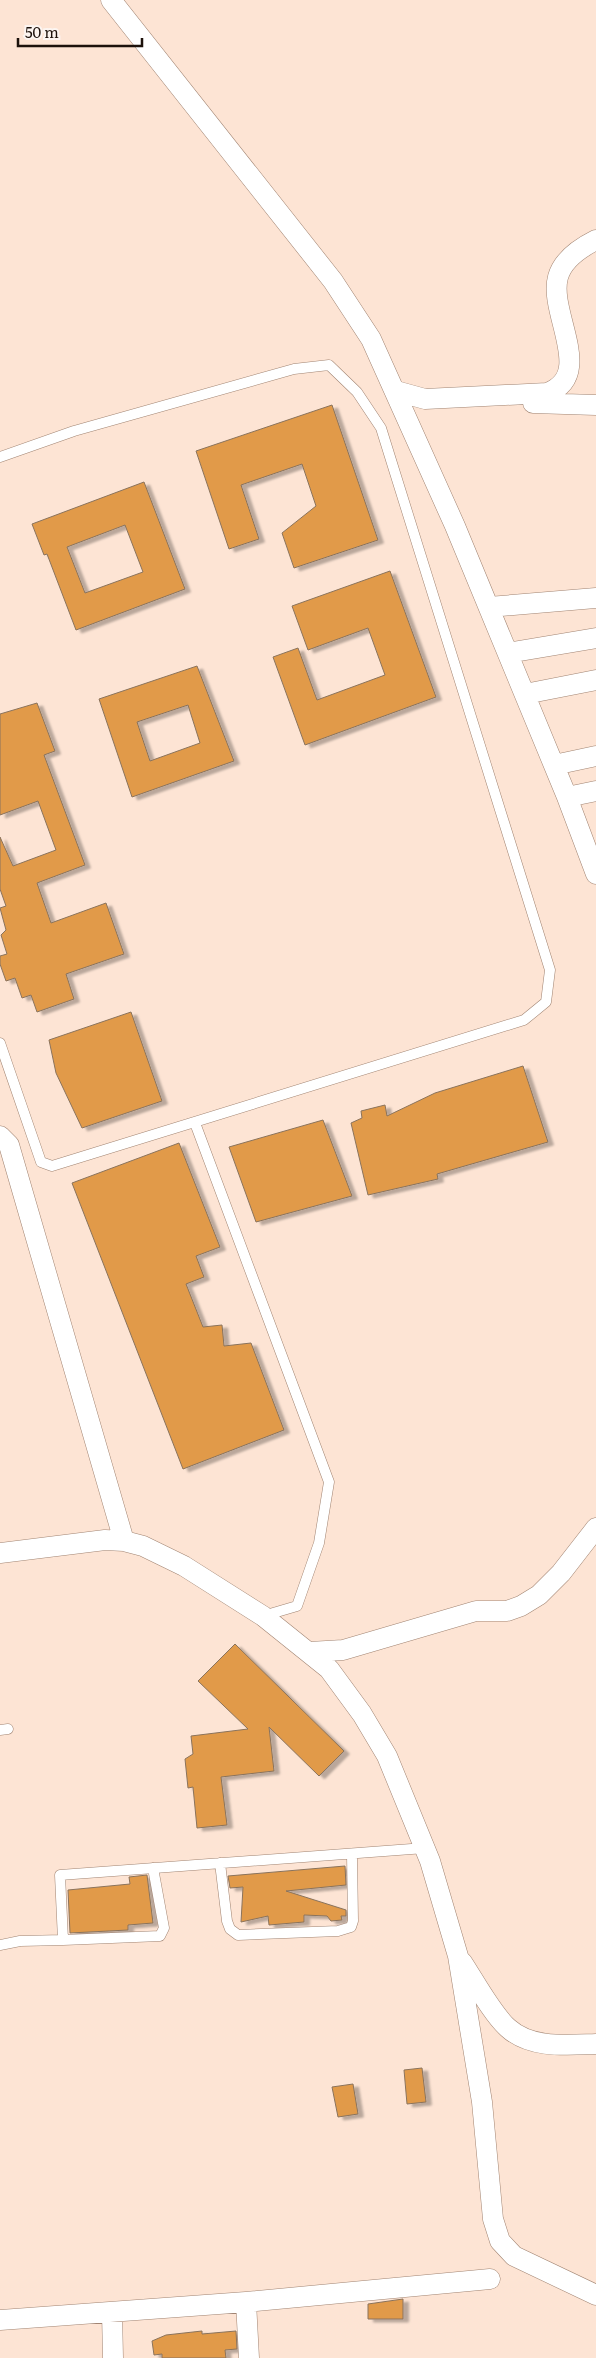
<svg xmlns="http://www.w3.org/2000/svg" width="596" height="2358" viewBox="0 0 596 2358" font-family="Literata,serif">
<defs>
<filter id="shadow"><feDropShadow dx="5.5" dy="3" stdDeviation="1" flood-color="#0004"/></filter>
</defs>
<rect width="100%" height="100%" fill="#fde4d4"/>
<path fill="#e19a49" stroke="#8a735c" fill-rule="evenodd" filter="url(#shadow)" d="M332,405L378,540L294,568L282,533L316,506L302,464L241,485L259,539L229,549L196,451Z
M144,482L185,589L76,630L47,554L44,555L32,524ZM125,525L143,572L85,593L67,547Z
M390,571L436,697L305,745L273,657L298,648L317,700L385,675L368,628L308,650L292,606Z
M197,666L234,761L132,797L99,699ZM188,705L200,743L150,761L137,722Z
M37,703L55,751L44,755L85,865L37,883L51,923L106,903L124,954L66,974L74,999L37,1012L31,995L22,998L15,978L6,981L0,964V956L7,954L1,935L6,930L0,908L6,906L0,889V837L13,866L56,850L38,801L0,815V714Z
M131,1012L162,1101L82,1128L56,1073L49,1040Z
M523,1066L548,1142L437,1174L438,1179L368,1195L351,1123L362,1118L361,1111L385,1105L387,1116L435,1093Z
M323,1120L352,1196L256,1222L229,1147Z
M179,1143L220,1247L196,1256L204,1277L186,1284L203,1327L222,1325L224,1346L251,1343L284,1430L183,1469L72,1183Z
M235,1644L344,1751L319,1776L269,1727L274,1771L221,1777L227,1825L197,1828L193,1787L188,1788L185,1759L193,1754L191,1736L248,1729L198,1681Z
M345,1866L346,1885L286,1891L346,1910V1916H341L342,1920L331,1921L327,1916L304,1915V1922L269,1925L268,1916L241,1922L243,1887L230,1888L228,1876Z
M147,1875L153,1923L128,1925V1930L70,1933L68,1890L130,1884L129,1877Z
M422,2068L426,2102L407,2104L404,2070Z
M353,2084L358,2114L338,2117L332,2087Z
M403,2299V2319H368V2304Z
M202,2331V2334L236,2331L237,2349L225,2350L226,2358H162V2354L154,2355L152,2341L166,2335Z"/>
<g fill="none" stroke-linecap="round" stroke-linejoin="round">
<g stroke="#a18472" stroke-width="11">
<path id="service" d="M0,457L74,431L294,369L329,365L357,392L381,428L550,970L546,1002L524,1020L52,1166L41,1162L0,1043
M195,1123L329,1482L319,1543L297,1606L263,1616
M0,1730L8,1729
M220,1863L227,1921L230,1929L238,1935L338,1931L351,1927L353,1921L352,1854
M63,1940L160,1936L164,1928L153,1868
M0,1945L20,1941L63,1940L60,1875L425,1848"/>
</g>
<g stroke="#a18472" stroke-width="21">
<path id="minor" d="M111,0L333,281L371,339L455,526L567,797L596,874
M396,391L425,399L547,393C596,375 548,313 558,277C563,259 582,247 596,240
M533,403L596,405
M489,607L596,598
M508,653L596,638
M525,694L596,680
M554,765L596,756
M567,797L596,791
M0,1136L9,1145L124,1541
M0,1553L105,1540L124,1541L143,1546L184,1566L263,1616L329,1669L362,1714L387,1756L430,1861L458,1956L482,2102L493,2219L500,2241L514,2256L596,2295
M310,1652L343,1650L476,1611H507L521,1606L539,1595L561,1573L596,1528
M462,1962C474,1980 492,2014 508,2028C531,2049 567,2045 596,2044
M246,2302L249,2358
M112,2312L113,2358
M0,2320L246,2302L490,2279"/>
</g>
<use href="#service" stroke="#fff" stroke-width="10"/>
<use href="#minor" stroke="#fff" stroke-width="20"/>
</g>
<path d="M18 38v8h124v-8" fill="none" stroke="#1c110b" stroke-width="2.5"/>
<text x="25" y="38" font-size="15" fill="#1c110b" stroke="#fcf5f1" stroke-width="4" paint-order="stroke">50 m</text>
</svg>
